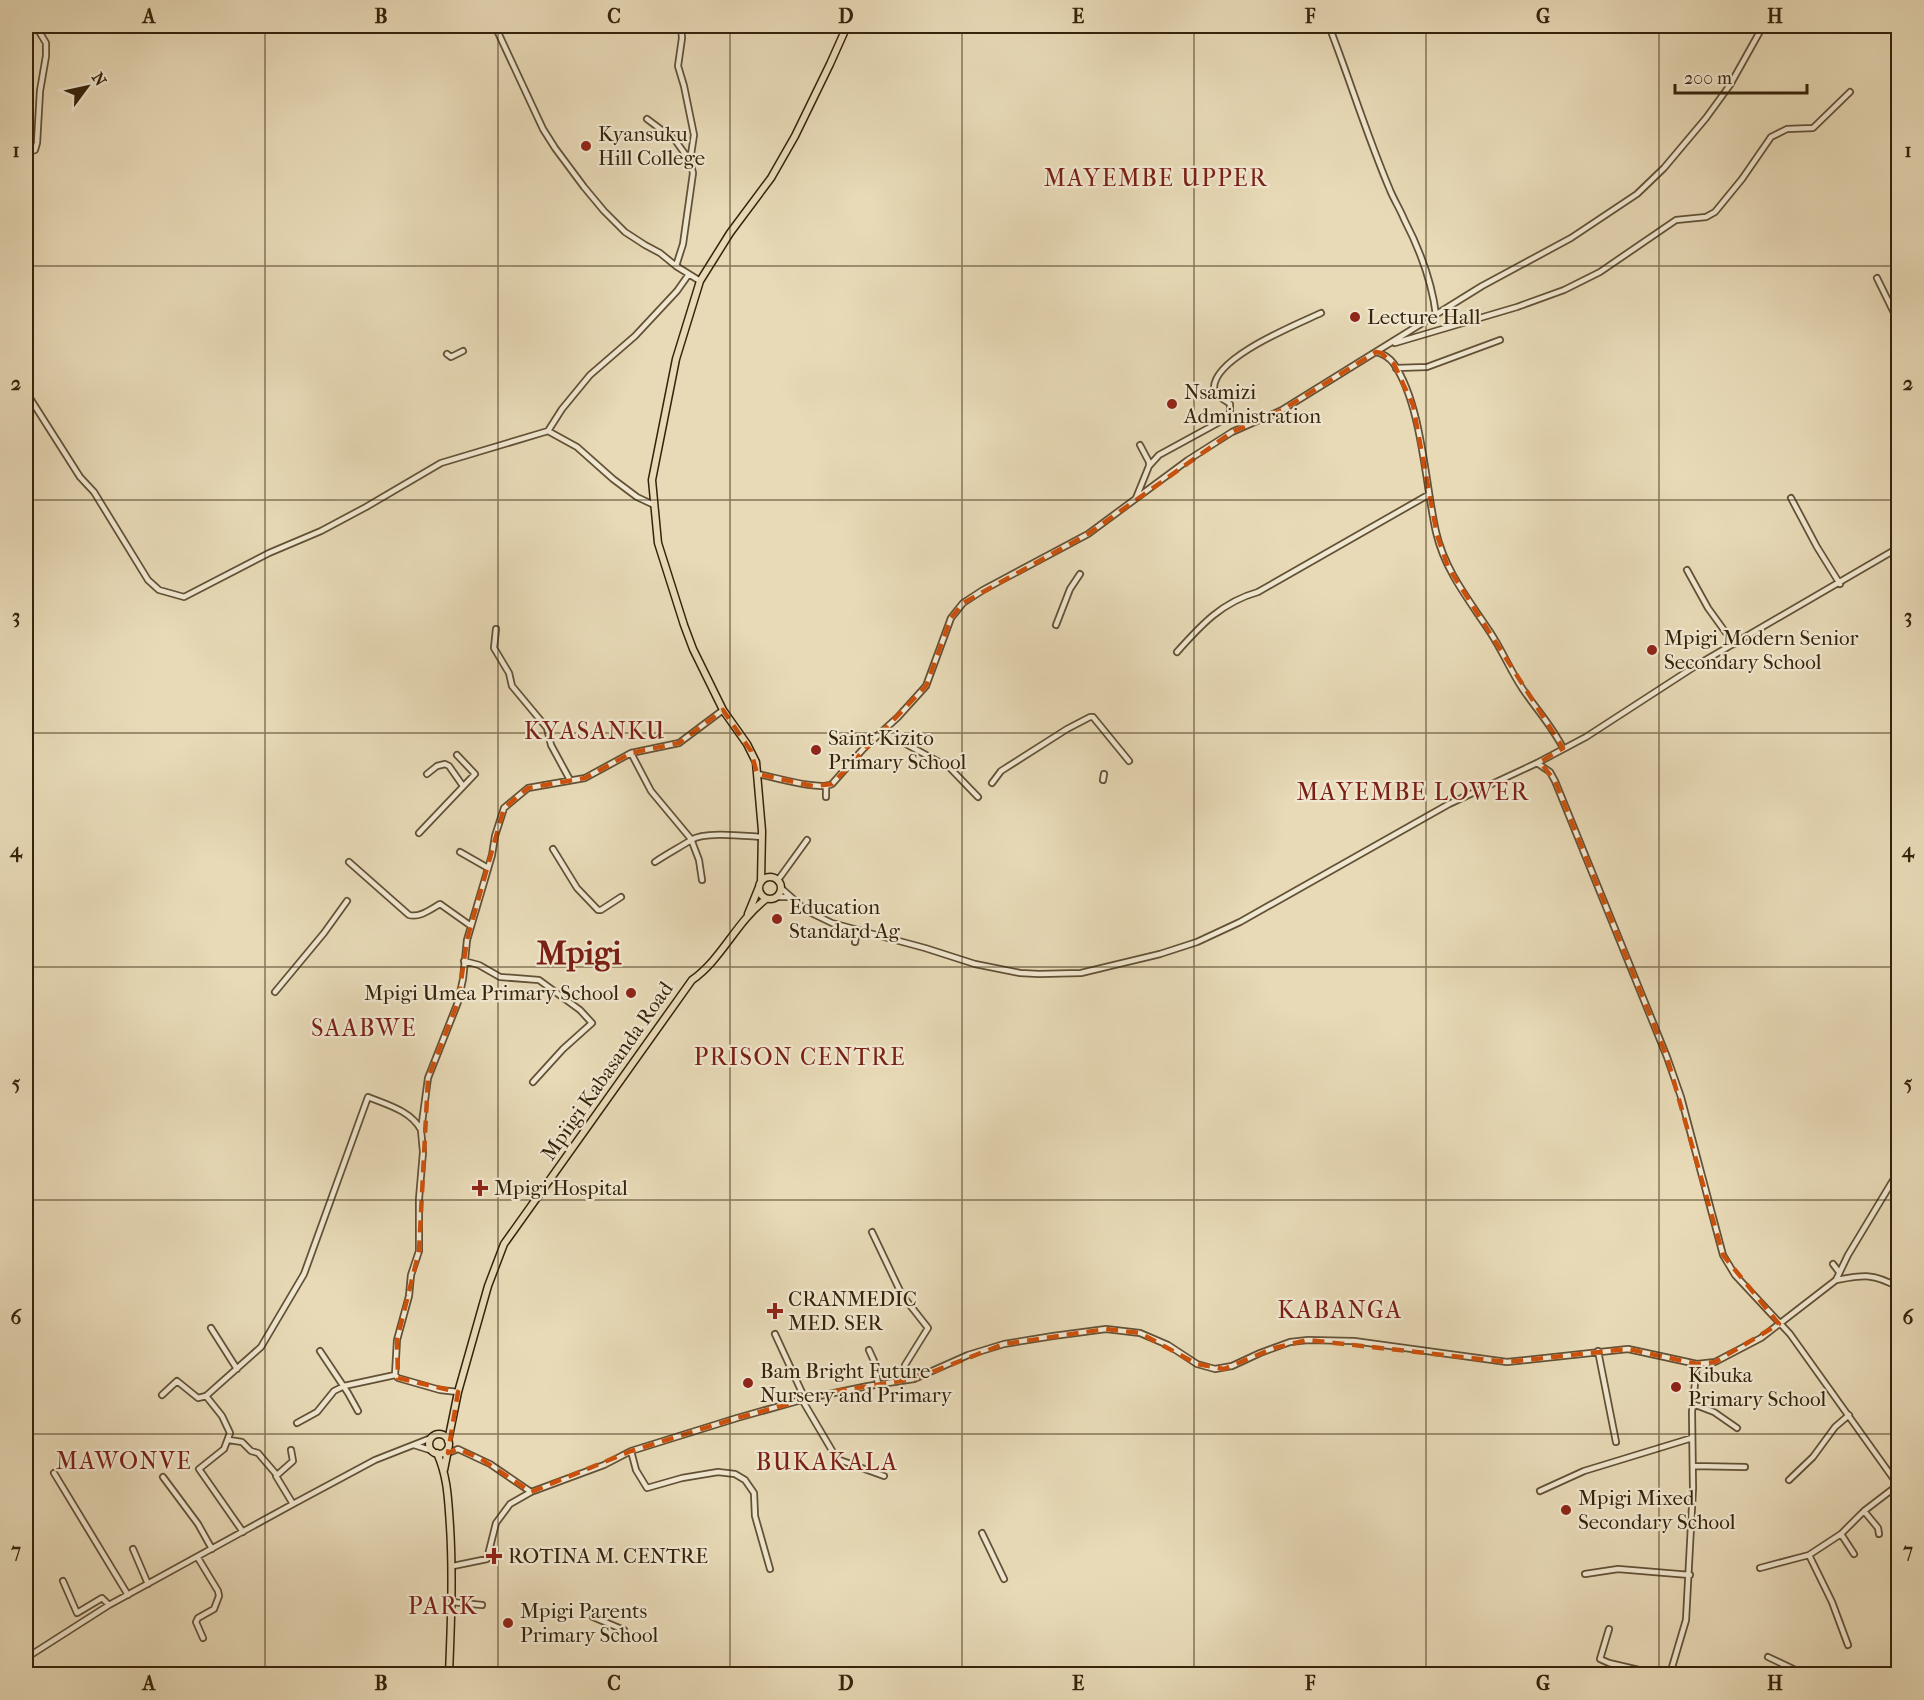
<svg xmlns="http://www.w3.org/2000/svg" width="1924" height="1700" viewBox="0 0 1924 1700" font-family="'IM FELL French Canon',serif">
<rect width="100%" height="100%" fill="#e8dab7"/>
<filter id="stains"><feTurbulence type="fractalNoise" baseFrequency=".00333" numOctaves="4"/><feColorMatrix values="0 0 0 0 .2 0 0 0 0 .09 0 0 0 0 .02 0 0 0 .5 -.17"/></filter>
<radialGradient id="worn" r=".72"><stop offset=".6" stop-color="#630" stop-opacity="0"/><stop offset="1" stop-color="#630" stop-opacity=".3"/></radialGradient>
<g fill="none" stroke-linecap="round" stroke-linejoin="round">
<g stroke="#625136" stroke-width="8">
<path id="minor" d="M495,26L543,129L555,148L584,187L604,211L625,232L645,245L660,253L676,266L700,281
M1329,26C1350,80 1367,136 1390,190C1394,200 1400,209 1404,219C1419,248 1432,282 1436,315
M647,119L675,140L690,161
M26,153L35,150L37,143L40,91L46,56V43L40,33L41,26
M26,229V262
M676,266L683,244L693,173L690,161L694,135L684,86L678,66L682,38L681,26
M1877,278L1898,321
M1395,343L1517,307L1564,290L1600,272L1676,220L1706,217L1715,212L1742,179L1771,137L1787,129L1813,128L1850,92
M1376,352C1382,353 1390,358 1394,364C1422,405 1425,483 1436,532C1445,571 1469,600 1490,632C1502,650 1510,670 1522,688C1536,709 1552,726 1563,748
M447,354L451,357L463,351
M1396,368L1427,367L1500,340
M26,392L80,477L94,492L148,580L159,590L184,597L269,553L321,531L366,507L441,463L548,431L577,447L613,479L637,497L654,505
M548,431L562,409L590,375L635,336L677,291L689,274
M1149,466L1159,455L1225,419L1230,414V404C1225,399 1214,396 1214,388C1214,357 1298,324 1321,313
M1136,498L1149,466V462L1140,445
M1791,498L1817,547L1840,584
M1687,570L1708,608L1734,644
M1056,625L1070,589L1080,574
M496,629L494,648L509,673L512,686L547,728L551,745L570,780
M1177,652C1201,625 1222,602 1258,592L1428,495
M906,744L950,768L978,797
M631,753L651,791L691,839L699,860L702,880
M1537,763L1550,772L1555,781L1667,1057L1681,1097L1723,1255L1735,1275L1790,1334L1898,1485
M427,774L437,766L445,764L449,766L463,786
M757,774C775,777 819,791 832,784L864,748L898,717L926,686L951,618L963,603L983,590L1088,534L1188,460L1232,432L1282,410L1482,286L1571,238L1637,194L1664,168L1706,118L1730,85L1763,26
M1103,780L1104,774
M992,783L1001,771L1067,729L1090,717H1093L1129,761
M826,797V787
M419,833L475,774L457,755
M553,849L577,888L598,910H601L621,897
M460,852L488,868
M349,862L409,915C420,918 431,909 440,904L471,926
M655,862C667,854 680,847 691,840C705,831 745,836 762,837
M778,880L807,840
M782,889L807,911L832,923L925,948L975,964L1020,973L1039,974L1081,973L1160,954L1197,942L1240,922L1449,804L1537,763L1586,737L1697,665L1898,548
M778,897H791
M855,942L857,931
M464,961L479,965L500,977L539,980L580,1010L592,1023L563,1049L533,1082
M275,992L324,933L347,901
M872,1232L902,1295L928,1328L905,1365L906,1380
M1833,1264L1839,1272
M1836,1280C1864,1275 1873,1273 1898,1287
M211,1328L237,1369
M775,1334L805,1399L804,1403L837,1459L884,1476
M869,1350L874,1361L878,1384
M320,1351L348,1393L358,1411
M1598,1351L1616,1442
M458,1392L440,1390L398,1378L395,1375L397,1340L409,1296L411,1275L419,1251V1199L423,1152L421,1130L428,1078L458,1002L463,979L467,940L492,855L495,836L504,808L528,788L585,778L631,753L679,743L723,710
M162,1395L177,1381L198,1398L206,1396
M1693,1404L1714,1412L1737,1428
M297,1423L317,1412L334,1391L344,1386L395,1375
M229,1440L242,1442L251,1451L258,1453L276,1474
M414,1445L433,1451
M291,1450L293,1461L276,1476L293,1504
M631,1451L636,1470L647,1488L682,1478L718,1472L735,1474L745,1480L754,1493L755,1516L770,1569
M448,1453L458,1449L490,1464L531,1492
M1693,1466L1745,1467
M54,1473L128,1595
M163,1477L198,1524L212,1549
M1789,1480L1813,1457L1835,1427L1849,1415
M1540,1491L1584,1471L1692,1438
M1864,1511L1878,1528L1879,1534
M243,1532L199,1469L224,1449L230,1433L222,1416L206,1396L261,1347L304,1274L368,1097C388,1105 411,1111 421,1130
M982,1533L1004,1579
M1841,1534L1854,1554
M133,1549L148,1584
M1809,1555L1832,1602L1848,1645
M198,1558L218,1591L219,1596L214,1609L198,1618L196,1622L203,1638
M453,1566L487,1559L496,1523L510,1504L531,1492L604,1465L631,1451L737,1418L805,1399L868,1386L914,1379L968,1355L1004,1344L1053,1336L1106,1329L1140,1333L1168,1345L1197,1364L1215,1369L1232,1366L1260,1353L1290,1342L1308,1340L1354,1341L1507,1362L1628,1349L1697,1364L1715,1362L1761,1338L1836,1280L1848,1255L1898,1172
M1760,1568L1809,1555L1841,1534L1864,1511L1898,1485
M1585,1574L1618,1569L1690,1575
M63,1581L77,1613L102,1598L109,1605
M452,1602L482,1605
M593,1617L624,1630
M1609,1629L1600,1659L1609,1663L1656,1674
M1768,1657L1804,1674
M26,1658L109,1605L293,1504L375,1460L431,1438
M1670,1674L1686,1620L1693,1488L1692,1412L1697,1364"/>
</g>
<g stroke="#35230b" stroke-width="9">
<path id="major" d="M759 888a11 11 0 1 1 22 0a11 11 0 1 1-22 0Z
M761,882L762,831L756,762L747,744L723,710L693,649L684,625L658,543L652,480L676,359L700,281L730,233L771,178L795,136L830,64L847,26
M748,914L759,887
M429 1444a10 10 0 1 1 20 0a10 10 0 1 1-20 0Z
M448,1441L458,1392L488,1286L504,1244L692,980C722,959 736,922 766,899
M437,1453C448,1478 448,1499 450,1526C453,1575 451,1625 449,1674
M444,1470L448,1450"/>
</g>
<use href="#minor" stroke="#f0e7d0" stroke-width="4.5"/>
<use href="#major" stroke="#e8dab7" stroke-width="6"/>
</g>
<path fill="none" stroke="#cd510c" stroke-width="4.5" stroke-dasharray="12 8" stroke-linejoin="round" d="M1376,352L1381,353L1394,364L1413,405L1437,535L1448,567L1563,748L1540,762L1555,781L1667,1057L1723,1255L1779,1324L1715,1362L1697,1364L1628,1349L1507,1362L1308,1340L1274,1348L1224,1369L1197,1364L1140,1333L1106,1329L1004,1344L914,1379L837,1391L737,1418L631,1451L531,1492L481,1459L458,1449L448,1453L458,1392L398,1378L397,1340L419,1251L428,1078L458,1002L467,940L504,808L528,788L585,778L631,753L679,743L723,710L751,751L757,774L813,786L832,784L926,686L951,618L963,603L1088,534L1232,432L1282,410Z"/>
<path fill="none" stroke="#35230b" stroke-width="1.5" stroke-opacity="0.55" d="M265,26V1674M498,26V1674M730,26V1674M962,26V1674M1194,26V1674M1426,26V1674M1659,26V1674M26,266H1898M26,500H1898M26,733H1898M26,967H1898M26,1200H1898M26,1434H1898"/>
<g fill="#8f2418" stroke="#f0e7d0" stroke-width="2">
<circle cx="586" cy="146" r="6"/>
<circle cx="1355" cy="317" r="6"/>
<circle cx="1172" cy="404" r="6"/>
<circle cx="1652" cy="650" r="6"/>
<circle cx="816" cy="750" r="6"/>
<circle cx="777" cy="919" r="6"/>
<circle cx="631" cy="993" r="6"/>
<path d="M477 1179h6v6h6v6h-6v6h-6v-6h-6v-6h6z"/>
<path d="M772 1302h6v6h6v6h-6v6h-6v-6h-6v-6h6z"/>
<circle cx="748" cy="1383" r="6"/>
<circle cx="1676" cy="1387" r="6"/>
<circle cx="1566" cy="1510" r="6"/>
<path d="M491 1547h6v6h6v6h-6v6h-6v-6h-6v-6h6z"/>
<circle cx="508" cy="1623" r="6"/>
</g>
<g text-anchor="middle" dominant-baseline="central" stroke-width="4.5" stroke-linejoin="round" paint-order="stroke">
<g font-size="21" fill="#35230b" stroke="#f0e7d0" text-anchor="start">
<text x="598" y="134">Kyansuku<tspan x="598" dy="24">Hill College</tspan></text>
<text x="1367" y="317">Lecture Hall</text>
<text x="1184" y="392">Nsamizi<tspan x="1184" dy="24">Administration</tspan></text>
<text x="1664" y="638">Mpigi Modern Senior<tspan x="1664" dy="24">Secondary School</tspan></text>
<text x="828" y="738">Saint Kizito<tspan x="828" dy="24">Primary School</tspan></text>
<text x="789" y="907">Education<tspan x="789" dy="24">Standard Ag</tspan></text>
<text x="619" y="993" text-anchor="end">Mpigi Umea Primary School</text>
<text x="494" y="1188">Mpigi Hospital</text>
<text x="788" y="1299">CRANMEDIC<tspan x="788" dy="24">MED. SER</tspan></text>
<text x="760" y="1371">Bam Bright Future<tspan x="760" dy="24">Nursery and Primary</tspan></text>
<text x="1688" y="1375">Kibuka<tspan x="1688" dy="24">Primary School</tspan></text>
<text x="1578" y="1498">Mpigi Mixed<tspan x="1578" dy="24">Secondary School</tspan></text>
<text x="508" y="1556">ROTINA M. CENTRE</text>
<text x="520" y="1611">Mpigi Parents<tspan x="520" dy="24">Primary School</tspan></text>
</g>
<g font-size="21" fill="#35230b" stroke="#f0e7d0">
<text transform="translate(607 1071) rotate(-55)">Mpiigi Kabasanda Road</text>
</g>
<g font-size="24" letter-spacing="1.5" fill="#7a1f14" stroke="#f0e7d0">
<text x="1156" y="178">MAYEMBE UPPER</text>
<text x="595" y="731">KYASANKU</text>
<text x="1413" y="792">MAYEMBE LOWER</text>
<text x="364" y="1028">SAABWE</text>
<text x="800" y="1057">PRISON CENTRE</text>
<text x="1340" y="1310">KABANGA</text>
<text x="124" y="1461">MAWONVE</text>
<text x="827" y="1462">BUKAKALA</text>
<text x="443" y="1606">PARK</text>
</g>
<g font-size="33" font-weight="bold" fill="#7a1f14" stroke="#f0e7d0">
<text x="579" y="953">Mpigi</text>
</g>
</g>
<rect width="1924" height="1700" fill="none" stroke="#e8dab7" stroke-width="66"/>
<g transform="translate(87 87) rotate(57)" stroke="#f0e7d0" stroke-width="4.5" paint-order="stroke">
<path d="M0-4.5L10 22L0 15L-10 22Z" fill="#35230b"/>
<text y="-9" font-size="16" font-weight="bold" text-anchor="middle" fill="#35230b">N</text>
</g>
<path d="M1675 84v9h132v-9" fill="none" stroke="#35230b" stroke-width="3"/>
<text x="1684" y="84" font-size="18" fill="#35230b" stroke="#f0e7d0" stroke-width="4.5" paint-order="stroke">200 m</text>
<rect x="33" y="33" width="1858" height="1634" fill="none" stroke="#35230b" stroke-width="2"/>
<g font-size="20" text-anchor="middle" font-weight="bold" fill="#35230b">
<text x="149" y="23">A</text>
<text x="381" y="23">B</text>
<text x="614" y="23">C</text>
<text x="846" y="23">D</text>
<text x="1078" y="23">E</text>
<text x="1310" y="23">F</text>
<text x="1543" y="23">G</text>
<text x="1775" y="23">H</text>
<text x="16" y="157">1</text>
<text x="1908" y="157">1</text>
<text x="16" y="390">2</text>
<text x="1908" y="390">2</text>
<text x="16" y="623">3</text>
<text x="1908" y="623">3</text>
<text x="16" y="857">4</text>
<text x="1908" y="857">4</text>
<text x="16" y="1090">5</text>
<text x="1908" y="1090">5</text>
<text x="16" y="1324">6</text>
<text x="1908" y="1324">6</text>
<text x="16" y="1557">7</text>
<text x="1908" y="1557">7</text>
<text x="149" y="1690">A</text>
<text x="381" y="1690">B</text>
<text x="614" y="1690">C</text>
<text x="846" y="1690">D</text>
<text x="1078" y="1690">E</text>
<text x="1310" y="1690">F</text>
<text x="1543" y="1690">G</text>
<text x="1775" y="1690">H</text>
</g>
<rect width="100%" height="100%" filter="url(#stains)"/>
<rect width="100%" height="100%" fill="url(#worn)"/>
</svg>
